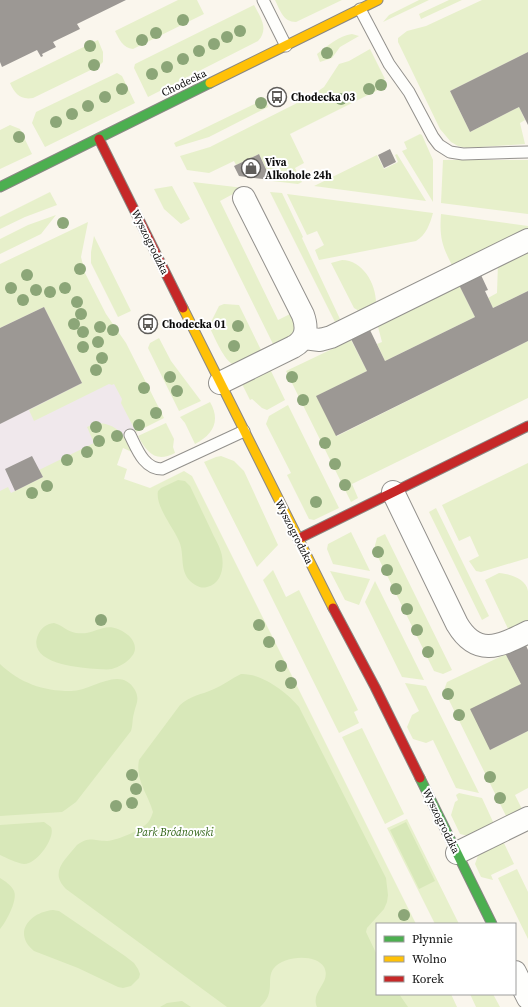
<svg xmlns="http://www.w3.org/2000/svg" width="528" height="1007" viewBox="0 0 528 1007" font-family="'Source Serif 4',serif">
<rect width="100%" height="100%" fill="#faf6ed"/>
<path fill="#f0e8ec" d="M60,253L146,427L0,499V283Z"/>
<path fill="#e7f0cb" d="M178,0H197L204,14L133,49C123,48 119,39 115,31Z
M275,0H342L296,22C283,22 280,10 275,0Z
M419,0H429L383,22L389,15Z
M449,0H462L421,19L419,14Z
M482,0H528V52L450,91L470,132L519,107L525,120L520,123L525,144L466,148L458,146L451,142L440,129L398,42V38L407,31L426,26Z
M254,5C261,18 269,29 258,41L148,97L134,68L135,64Z
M352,34L359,36L340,47L332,58L320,62L317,54C327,46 339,36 352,34Z
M98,40L103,52V62L99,66L33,98C20,100 15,94 10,83Z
M370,49L385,79L383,80L386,86L290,134L304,163L295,168L302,182L298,184L272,181L259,154L236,165L234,161L209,173L187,170L180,156L210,147L311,96L324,87L339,64L349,61Z
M117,73L122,76L135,103L45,147L32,123L36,112Z
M265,99L268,107L209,137L176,147L174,143Z
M10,125L20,129L32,154L0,169V130Z
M420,134L422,135L433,160V202L402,151L407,149L404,142Z
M397,154L426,201L314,186L377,155L384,169L398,162L395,155Z
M443,160H528V214L441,203Z
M193,182L244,188L220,201L278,320L292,313L298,331L274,346Z
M172,186L190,219L181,224L164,209L154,189Z
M50,192L57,205L25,217L0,229V217Z
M270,192L282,193L303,237L302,238L340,319L335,322Z
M287,194L433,213C430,224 426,235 416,241L319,260L315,250L324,245L317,231L307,235Z
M441,214L528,226V233L454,269C443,248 439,239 441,214Z
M56,215L41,234L0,254V239L28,225Z
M88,222L81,257L85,273L106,314L126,343L164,418L136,432L121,403L122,399L114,384L112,385L109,384L34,421L29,410L82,383L44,307L0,328V264Z
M94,236L131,311L118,317L91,263V252Z
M528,248V291L493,308L488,298L497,293L498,263Z
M342,260C363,260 377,285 376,305L364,314L354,308L331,263Z
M458,283L475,317L385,361L377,344L382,342L377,323Z
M224,304L239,305L262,352L234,365C224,361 214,336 209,326L219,306Z
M159,338L171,361L201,401L179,411L148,348L150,343Z
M351,340L367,371L317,396L337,436L528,341V398L352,484L358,498L351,502L286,371Z
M270,369L285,400L267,410L262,408L252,399L250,400L242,384Z
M210,402C221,421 213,435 195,444L185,423L180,417Z
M288,405L339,508L314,520L309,519L287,475L291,473L266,424L269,416Z
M96,423C117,423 124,435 132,452L123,448L117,465L127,469L124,479L150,488L184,471L192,476L416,924H377V994H451L457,1007H0V491L8,487L11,493L43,477L39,470L94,443L87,427Z
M166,423L174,439L173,447L175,453C156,463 147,453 138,436Z
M221,456L234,461L244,471L278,545L257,567L204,462L216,457Z
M528,463V558L481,572L476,571L469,561L479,556L470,536L459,541L442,505Z
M436,508L489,616L482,620L429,512Z
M351,532L370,571L333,564L327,549L328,544Z
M385,534L452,670L443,674L434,671L374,549L377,538Z
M273,570L286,597L299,590L358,710L354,712L359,723L339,733L263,580Z
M330,571L370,579L359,605L345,600Z
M499,573C509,574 526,578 528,591C528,600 528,611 528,620L510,633L485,580Z
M375,581L424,680L402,677L365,602Z
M506,654L521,684L490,750L528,731V788L515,795L522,809L508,820L444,690L447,682Z
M405,683L426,686L479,793L456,788L433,740L426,743L413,739L407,727L412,715L419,711Z
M362,728L404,814L385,824L342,737Z
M459,793L482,798L495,826L472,837L460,834L451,815L455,802L458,800L456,795Z
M407,819L459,924H435L387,828Z
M502,839L514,864L491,875L493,880L481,877L475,864L480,850Z
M517,869L528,892V939L498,878Z
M470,994H493L500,1007H476Z"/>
<path fill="#d8e8b9" d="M178,480L185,481L190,486C197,501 204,515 211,530C214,537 219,545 221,552C225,565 222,584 207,587C200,589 195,585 190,581C179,569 185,555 179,541C173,527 155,506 158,491L161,488Z
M54,623C62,625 68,632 76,633C98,636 105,617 128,635C134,640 138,649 132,656C128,662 119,667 112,669C107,670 102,669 97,669C80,668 26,664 38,635C41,628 46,624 54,623Z
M0,664C20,683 43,691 70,691C91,692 120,664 135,690C140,700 136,704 134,713C132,720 133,725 131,731L76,802L65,810L62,812L0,816Z
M241,674C261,673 287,692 299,707L386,878L388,895L387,902L384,909L367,928L366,932L377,955V994H399L408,1007H317C310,991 332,983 324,967C316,953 283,956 274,968C265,979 277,992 260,1007H227L66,889C49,872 65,860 77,845C90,836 93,841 107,841C118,840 143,830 149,821C151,818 152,815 153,812C148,794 135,780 139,760L180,705C191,695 201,695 214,689C224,685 232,678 241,674Z
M44,822L51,827C56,838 36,865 24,864C16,863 7,858 0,855V825Z
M406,822L435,881L419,889L390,830Z
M0,878C5,881 11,885 14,891C18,900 6,922 0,929Z
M53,910L59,911L125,956L134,963L138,969L140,974L139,978L131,986L123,988L118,987L78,968L34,951C12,933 30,912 53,910Z
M182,1001L191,1007H160L167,1003Z"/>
<path fill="#9c9894" d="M0,0H126L77,24L80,29L53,42L56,47L42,54L43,56L41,57L37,50L2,67L0,62Z
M528,52V125L519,107L470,132L450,91Z
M390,149L396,162L384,168L378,155Z
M259,154L271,180L239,176L234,166Z
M481,275L488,290L485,291L493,308L528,291V341L336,436L316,396L367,371L351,339L370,330L385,361L475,317L459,285Z
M44,307L82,383L0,424V328Z
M32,456L43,477L15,491L5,469Z
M525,643L528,650V731L490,750L470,709L521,684L505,653Z"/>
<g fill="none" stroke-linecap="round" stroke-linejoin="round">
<g stroke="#93918d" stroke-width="13">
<path id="lane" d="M263,0L286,46
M360,9L389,64L409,92L433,137L439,145L450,152L463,154L528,152
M130,435C137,449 144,469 162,469L244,431"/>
</g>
<g stroke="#93918d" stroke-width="24">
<path id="street" d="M304,338L320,340L331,337L528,240
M220,383L293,347C306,340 308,329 303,315L244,198
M393,492L457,624C477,658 500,646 528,632
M457,853L528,818
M515,972L528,998"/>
</g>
<g stroke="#898783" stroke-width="11">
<path id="fast" d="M0,187L210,83
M420,778L492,924"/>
</g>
<g stroke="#898783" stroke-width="11">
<path id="slow" d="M210,83L378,0
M183,308L333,608"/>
</g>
<g stroke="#898783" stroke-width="11">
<path id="jam" d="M99,139L183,308
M298,539L528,426
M333,608L375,687L420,778"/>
</g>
<use href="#lane" stroke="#fefefc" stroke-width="11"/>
<use href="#street" stroke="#fefefc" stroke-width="22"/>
<use href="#fast" stroke="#4caf50" stroke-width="9"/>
<use href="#slow" stroke="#ffc107" stroke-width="9"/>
<use href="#jam" stroke="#c62828" stroke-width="9"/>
</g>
<g fill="#8ca678">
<circle cx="183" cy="20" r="6"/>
<circle cx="240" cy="31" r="6"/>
<circle cx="156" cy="33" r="6"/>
<circle cx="227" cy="37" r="6"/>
<circle cx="142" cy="40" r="6"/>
<circle cx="214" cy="44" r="6"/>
<circle cx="90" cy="46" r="6"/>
<circle cx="199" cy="51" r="6"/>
<circle cx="327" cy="53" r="6"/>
<circle cx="183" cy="59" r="6"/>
<circle cx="94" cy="65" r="6"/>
<circle cx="167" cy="67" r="6"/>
<circle cx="152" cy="74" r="6"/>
<circle cx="381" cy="85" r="6"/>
<circle cx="122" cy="89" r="6"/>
<circle cx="369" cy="89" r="6"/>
<circle cx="105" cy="97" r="6"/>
<circle cx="341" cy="99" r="6"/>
<circle cx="261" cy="103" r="6"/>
<circle cx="88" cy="106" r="6"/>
<circle cx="72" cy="114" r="6"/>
<circle cx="56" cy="122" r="6"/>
<circle cx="19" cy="137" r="6"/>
<circle cx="63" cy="223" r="6"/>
<circle cx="80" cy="269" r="6"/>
<circle cx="27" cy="275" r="6"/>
<circle cx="11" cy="288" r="6"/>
<circle cx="65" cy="288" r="6"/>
<circle cx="36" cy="290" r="6"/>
<circle cx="50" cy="292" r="6"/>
<circle cx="23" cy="300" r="6"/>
<circle cx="77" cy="302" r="6"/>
<circle cx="81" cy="314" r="6"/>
<circle cx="74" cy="324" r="6"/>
<circle cx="238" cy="326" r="6"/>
<circle cx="100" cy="327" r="6"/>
<circle cx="113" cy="330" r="6"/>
<circle cx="83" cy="332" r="6"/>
<circle cx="98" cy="342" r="6"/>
<circle cx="234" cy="346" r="6"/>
<circle cx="83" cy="347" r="6"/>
<circle cx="102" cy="358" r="6"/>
<circle cx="96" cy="370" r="6"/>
<circle cx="170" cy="377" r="6"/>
<circle cx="292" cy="377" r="6"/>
<circle cx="144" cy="388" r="6"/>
<circle cx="177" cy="391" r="6"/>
<circle cx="303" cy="400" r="6"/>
<circle cx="156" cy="413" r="6"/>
<circle cx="139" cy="425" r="6"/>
<circle cx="96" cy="427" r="6"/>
<circle cx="117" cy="436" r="6"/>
<circle cx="99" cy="441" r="6"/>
<circle cx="325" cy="443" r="6"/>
<circle cx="87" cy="452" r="6"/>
<circle cx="67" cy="460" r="6"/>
<circle cx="335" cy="464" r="6"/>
<circle cx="345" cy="485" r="6"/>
<circle cx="47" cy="486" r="6"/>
<circle cx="32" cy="493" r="6"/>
<circle cx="316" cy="502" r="6"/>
<circle cx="378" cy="552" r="6"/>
<circle cx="387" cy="570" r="6"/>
<circle cx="396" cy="589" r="6"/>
<circle cx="407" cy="609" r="6"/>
<circle cx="101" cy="620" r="6"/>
<circle cx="259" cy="625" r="6"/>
<circle cx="417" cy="630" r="6"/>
<circle cx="269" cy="642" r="6"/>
<circle cx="428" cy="652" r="6"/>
<circle cx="281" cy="666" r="6"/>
<circle cx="291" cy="683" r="6"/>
<circle cx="448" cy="694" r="6"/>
<circle cx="459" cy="715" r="6"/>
<circle cx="132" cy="775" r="6"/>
<circle cx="490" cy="777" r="6"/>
<circle cx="136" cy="789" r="6"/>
<circle cx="500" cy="798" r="6"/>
<circle cx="132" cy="803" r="6"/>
<circle cx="116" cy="806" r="6"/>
<circle cx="404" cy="915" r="6"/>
</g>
<defs>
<g id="bus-ring" transform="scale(1)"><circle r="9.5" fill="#fff" stroke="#5f5d5a" stroke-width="1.5"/><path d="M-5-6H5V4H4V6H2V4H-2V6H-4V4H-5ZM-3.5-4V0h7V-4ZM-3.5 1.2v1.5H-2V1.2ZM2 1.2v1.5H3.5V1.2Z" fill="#5f5d5a"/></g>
<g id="shop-ring" transform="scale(1)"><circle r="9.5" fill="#fff" stroke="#5f5d5a" stroke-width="1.5"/><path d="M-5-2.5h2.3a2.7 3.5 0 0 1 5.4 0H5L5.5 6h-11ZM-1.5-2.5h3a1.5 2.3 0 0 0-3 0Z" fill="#5f5d5a"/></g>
</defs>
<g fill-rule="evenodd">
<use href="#bus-ring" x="277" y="97"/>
<use href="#shop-ring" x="251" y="168"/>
<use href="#bus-ring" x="148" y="324"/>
</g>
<g text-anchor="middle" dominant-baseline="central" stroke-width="4" stroke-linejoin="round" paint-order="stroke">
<g font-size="11" fill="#0b0b0b" stroke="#fff">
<text transform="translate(184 83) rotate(-26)">Chodecka</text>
<text transform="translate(150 242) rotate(64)">Wyszogrodzka</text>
<text transform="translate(294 532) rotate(63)">Wyszogrodzka</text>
<text transform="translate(441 821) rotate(64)">Wyszogrodzka</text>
</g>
<g font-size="11" font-weight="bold" fill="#0b0b0b" stroke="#fff" text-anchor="start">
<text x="291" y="97">Chodecka 03</text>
<text x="265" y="162">Viva<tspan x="265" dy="13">Alkohole 24h</tspan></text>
<text x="162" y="324">Chodecka 01</text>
</g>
<g font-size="11" font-style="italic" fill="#326518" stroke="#fff">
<text x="175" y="832">Park Bródnowski</text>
</g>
</g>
<rect x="376" y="923" width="140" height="72" fill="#ffffff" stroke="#9d9d9d"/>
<rect x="384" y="936" width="20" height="6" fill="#4caf50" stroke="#9d9d9d"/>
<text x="412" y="943" font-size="12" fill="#0b0b0b">Płynnie</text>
<rect x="384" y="956" width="20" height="6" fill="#ffc107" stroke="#9d9d9d"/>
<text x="412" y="963" font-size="12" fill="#0b0b0b">Wolno</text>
<rect x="384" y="976" width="20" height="6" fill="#c62828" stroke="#9d9d9d"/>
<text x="412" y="983" font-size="12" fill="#0b0b0b">Korek</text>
</svg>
